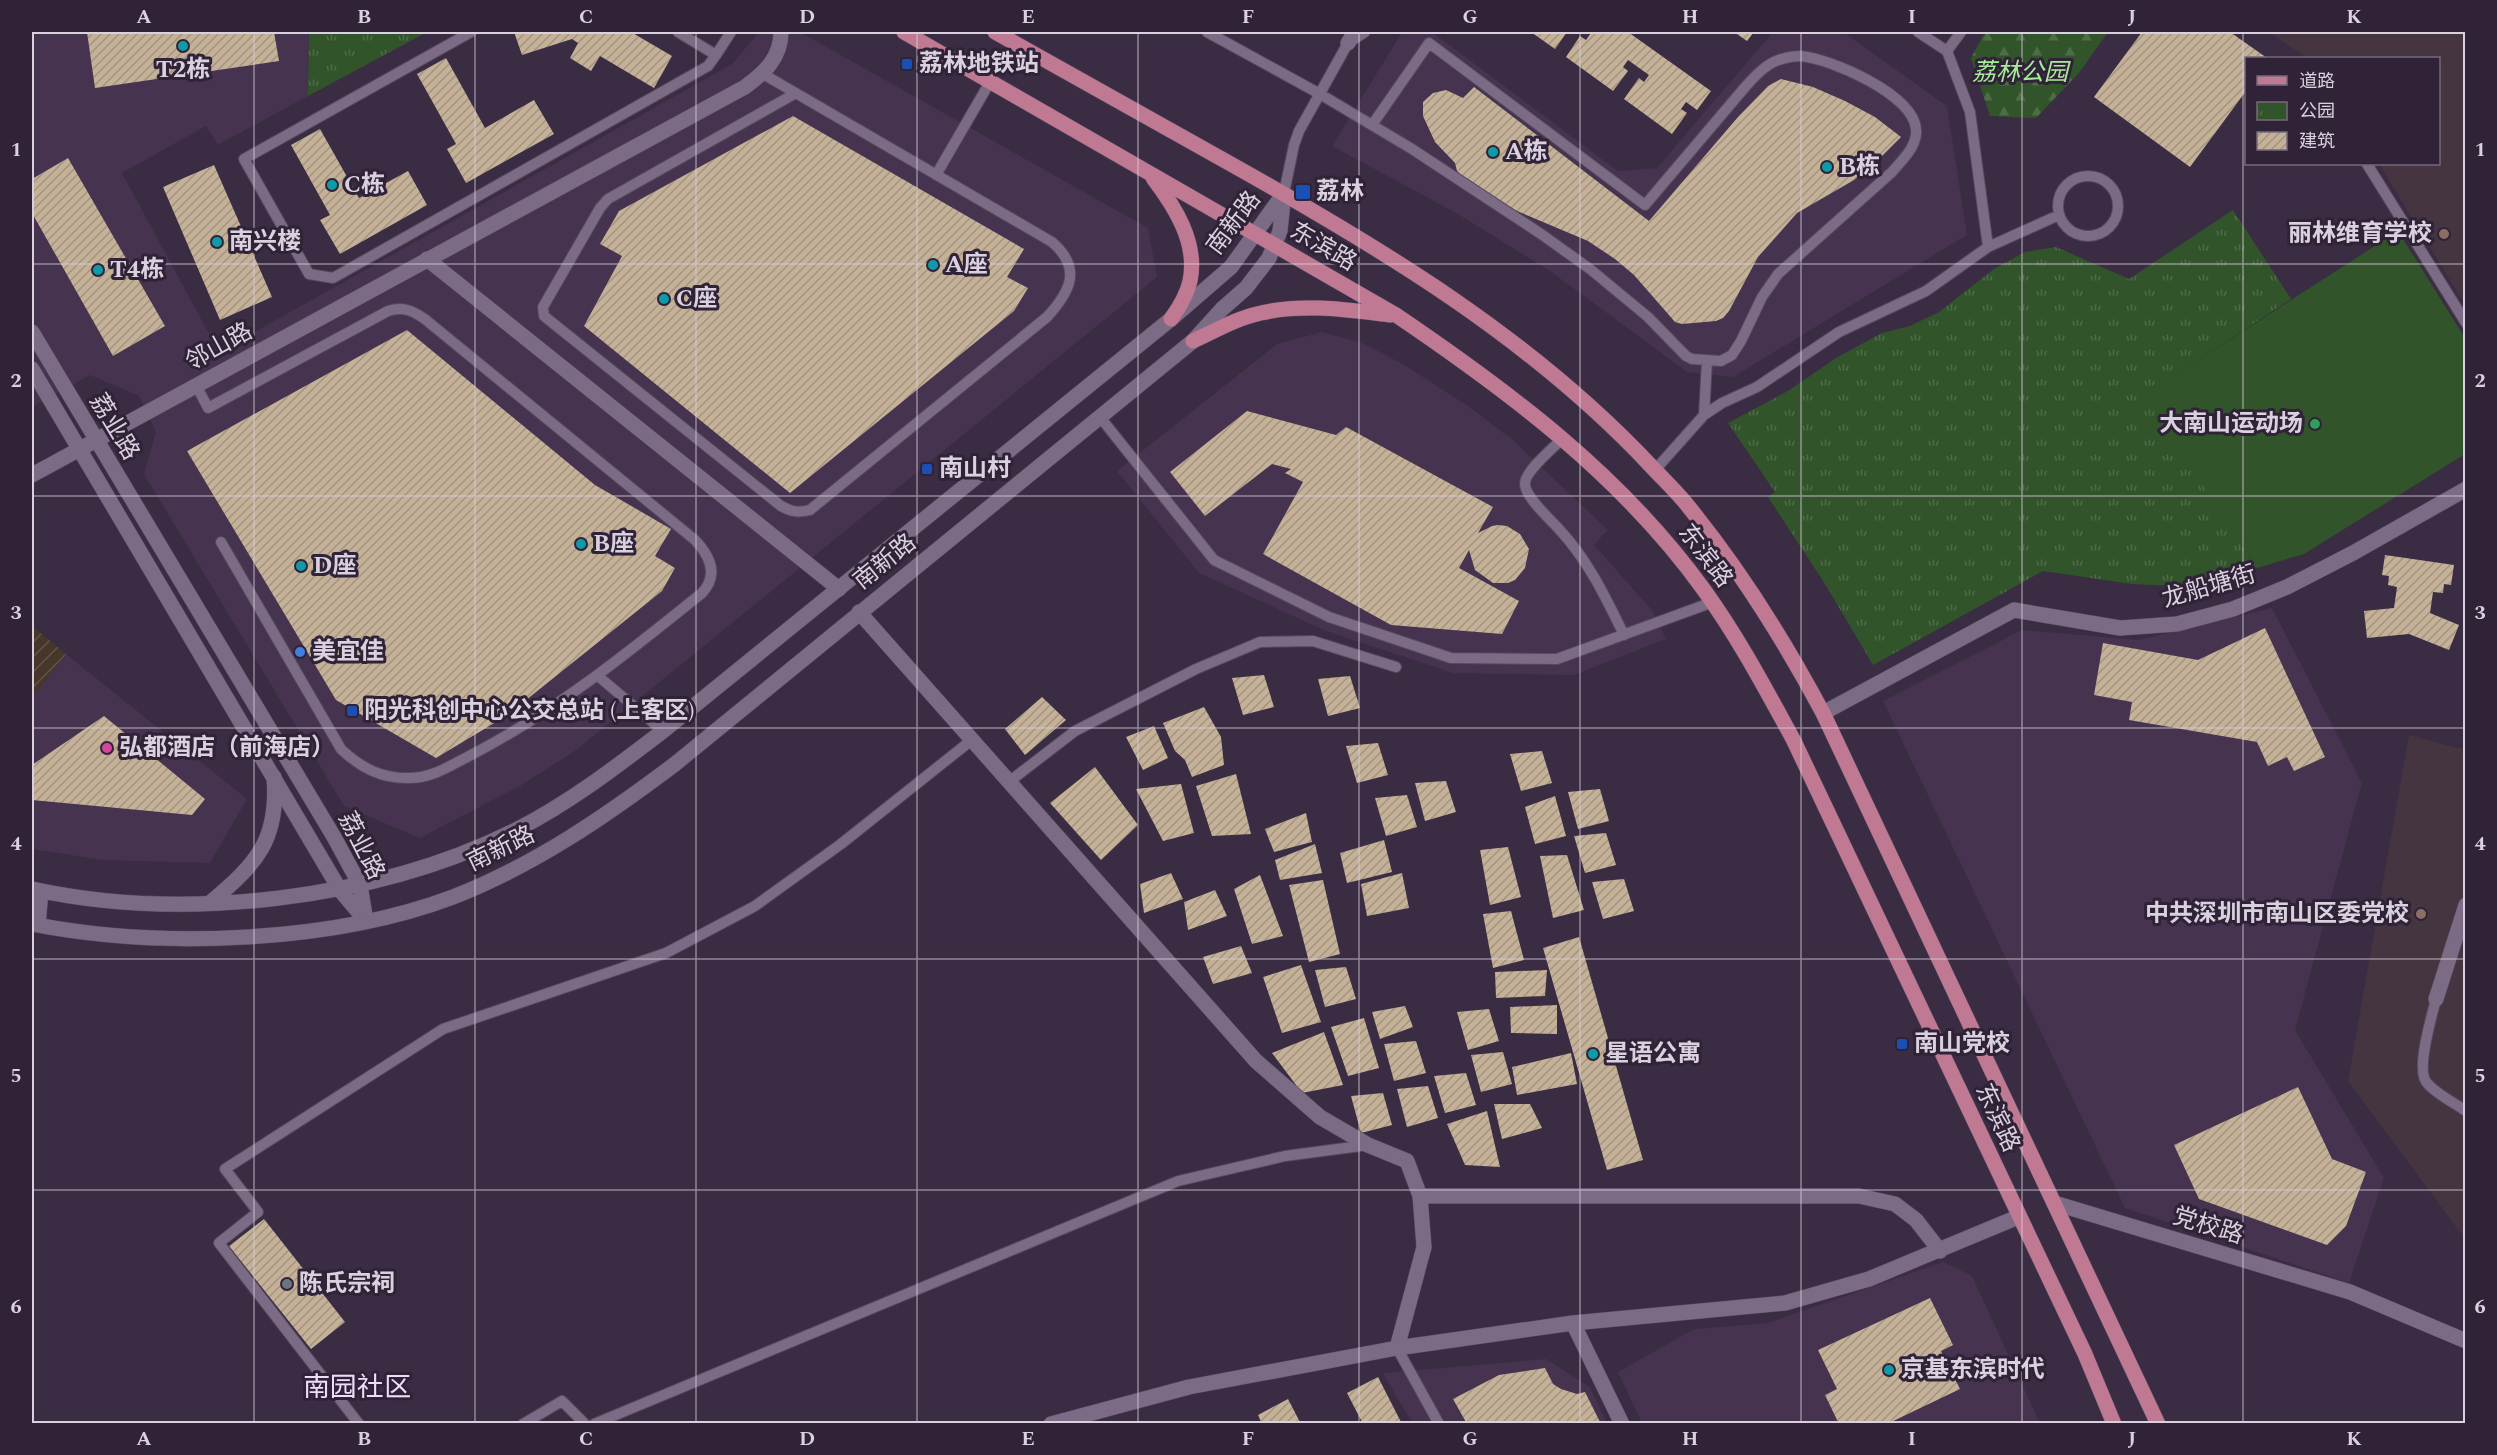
<svg xmlns="http://www.w3.org/2000/svg" width="2497" height="1455" viewBox="0 0 2497 1455" font-family="Spectral,'Noto Sans SC',serif">
<defs>
<pattern id="industrial-furrows" width="10" height="10" patternUnits="userSpaceOnUse" patternTransform="scale(1.5)"><rect width="10" height="10" fill="#46372a"/><path d="M-1 1l2-2M0 10L10 0M9 11l2-2" fill="none" stroke="#605348"/></pattern>
<pattern id="forest-firs" width="22" height="20" patternUnits="userSpaceOnUse" patternTransform="scale(1.5)"><rect width="22" height="20" fill="#32542b"/><path d="M5 1l3.5 6h-7zM16 11l3.5 6h-7z" fill="#4f6c49"/></pattern>
<pattern id="park-tufts" width="24" height="20" patternUnits="userSpaceOnUse" patternTransform="scale(1.5)"><rect width="24" height="20" fill="#32542b"/><path d="M3 7l-1-3M5 7V3M7 7l1-3M15 17l-1-3M17 17v-4M19 17l1-3" fill="none" stroke="#4f6c49"/></pattern>
<pattern id="building-hatch" width="6" height="6" patternUnits="userSpaceOnUse" patternTransform="scale(1.5)"><rect width="6" height="6" fill="#c4b197"/><path d="M-1 1l2-2M0 6l6-6M5 7l2-2" fill="none" stroke="#a39482"/></pattern>
</defs>
<rect width="100%" height="100%" fill="#3a2c42"/>
<path fill="#45334f" d="M32,32H309L308,96L218,145L206,126L122,173L219,352L732,64L759,32H800L1148,228L1157,277L575,751L520,786L420,838L344,806L144,474L156,432L139,396L90,375L32,407Z
M1432,32L1618,171L1657,168L1773,32H1843L1947,106L1967,235L1733,377L1687,372L1550,271L1456,213L1332,146L1401,34Z
M1322,332L1362,343L1403,364L1468,406L1513,440L1608,530L1594,545L1652,610L1666,639L1574,675L1453,673L1326,631L1199,573L1117,471L1277,344Z
M2272,608L2362,783L2295,1030L2384,1178L2349,1283L2125,1208L1883,701L2022,630L2139,640Z
M66,654L247,799L210,863L102,860L32,849V697Z
M1943,1262L1972,1276L2040,1423H1642L1618,1372L1694,1329L1768,1323Z
M1546,1359L1590,1387L1607,1423H1412L1383,1373Z"/>
<path fill="url(#industrial-furrows)" d="M32,626L66,654L32,697Z"/>
<path fill="#453540" d="M2269,32H2465V305L2379,164H2438V58H2307Z
M2409,735L2457,748L2465,747V1239L2348,1081Z"/>
<path fill="url(#forest-firs)" d="M1985,32H2108L2078,74L2036,118L1990,116L1971,58Z"/>
<path fill="url(#park-tufts)" d="M309,32H427L308,96Z
M2233,210L2291,299L2145,395L2257,568L2197,587L2132,584L2043,571L1873,665L1827,587L1768,497L1775,492L1728,423L1788,391L1836,358L1882,333L1910,326L1939,312L1994,269L2025,252L2056,247L2129,279Z"/>
<path fill="#32542b" d="M2398,231L2465,338V454L2304,554L2257,568L2144,395Z"/>
<path fill="url(#building-hatch)" d="M87,32H274L279,61L95,88Z
M514,32H631L672,56L654,88L600,56L591,71L570,58L578,43L572,39L522,55Z
M1531,32H1567L1555,49Z
M1589,32H1628L1711,91L1697,110L1686,102L1681,109L1687,113L1672,134L1624,99L1639,78L1644,82L1649,75L1628,60L1623,67L1628,71L1613,91L1566,57L1580,36L1586,40L1591,33Z
M1734,32H1754L1747,41Z
M2142,32H2230L2267,58H2246V91L2190,167L2094,97Z
M446,58L485,128L534,100L554,134L466,183L447,149L456,144L417,74Z
M1781,79L1813,87L1845,101L1875,117L1901,137L1879,159L1854,180L1797,213L1758,257L1729,311L1723,318L1716,321L1682,324L1675,322L1634,275L1615,259L1588,241L1510,208L1466,180L1457,171L1455,163L1435,142L1423,116V102L1433,93L1446,90L1463,98L1474,87L1649,221L1738,117L1768,86Z
M793,116L1024,249L1007,277L1028,288L1014,311L790,493L584,326L622,256L600,244L619,211Z
M320,129L359,198L408,171L427,205L340,254L320,220L330,215L291,145Z
M68,158L165,326L113,356L32,213V179Z
M214,165L272,297L220,320L163,187Z
M407,330L595,485L671,529L655,556L675,568L662,591L506,716L436,758L336,700L187,451Z
M1247,411L1336,435L1346,427L1493,507L1478,533L1492,526L1498,525L1507,526L1520,534L1529,549L1525,568L1515,580L1508,583H1493L1475,570L1469,550L1459,568L1519,601L1502,634L1391,625L1263,554L1303,482L1285,473L1291,469L1272,464L1205,516L1170,472Z
M2385,555L2454,565L2451,585L2444,584L2443,593L2433,592L2430,613L2459,625L2449,650L2409,634L2367,638L2364,611L2394,608L2397,587L2388,585L2389,576L2382,575Z
M2265,628L2325,757L2294,771L2287,757L2268,766L2257,742L2129,720L2132,702L2094,695L2103,643L2198,660Z
M1264,675L1274,707L1243,715L1232,678Z
M1350,676L1360,708L1328,716L1318,679Z
M1042,697L1066,720L1025,755L1005,729Z
M1204,707L1221,737L1224,765L1192,777L1185,760L1175,751L1163,723Z
M104,716L205,799L192,815L32,800V765Z
M1154,726L1168,758L1143,770L1126,737Z
M1378,743L1388,775L1357,783L1346,746Z
M1542,751L1552,783L1521,791L1510,754Z
M1095,767L1138,825L1101,860L1050,803Z
M1236,774L1251,834L1212,836L1196,786Z
M1446,781L1456,812L1425,821L1415,783Z
M1181,784L1194,833L1163,841L1136,789Z
M1600,789L1609,821L1578,829L1568,792Z
M1407,795L1417,827L1386,836L1375,798Z
M1555,796L1566,836L1535,844L1525,807Z
M1306,813L1312,842L1274,852L1265,829Z
M1606,833L1616,865L1585,873L1574,836Z
M1384,840L1392,872L1347,883L1340,853Z
M1315,844L1322,873L1280,880L1275,860Z
M1508,847L1521,897L1490,905L1480,850Z
M1567,855L1584,910L1553,918L1540,856Z
M1171,873L1183,899L1144,913L1140,884Z
M1402,873L1409,908L1367,916L1361,884Z
M1260,875L1283,936L1252,944L1234,889Z
M1624,879L1634,911L1603,919L1592,882Z
M1323,880L1340,954L1309,962L1289,885Z
M1215,890L1227,916L1188,930L1184,902Z
M1511,911L1524,960L1493,968L1483,914Z
M1579,937L1643,1160L1607,1170L1543,948Z
M1241,946L1252,973L1213,984L1203,957Z
M1301,965L1321,1022L1282,1033L1263,977Z
M1346,967L1356,999L1325,1007L1315,970Z
M1547,970L1545,996L1496,998L1495,972Z
M1557,1005V1034L1511,1033L1510,1007Z
M1405,1006L1413,1027L1380,1039L1372,1012Z
M1489,1009L1499,1041L1468,1050L1457,1012Z
M1364,1018L1379,1068L1348,1076L1331,1027Z
M1324,1032L1343,1085L1302,1093L1272,1053Z
M1416,1041L1426,1073L1394,1081L1384,1044Z
M1503,1052L1512,1084L1481,1092L1471,1055Z
M1571,1053L1577,1084L1517,1095L1512,1067Z
M1466,1073L1476,1105L1445,1113L1434,1076Z
M1428,1086L1438,1118L1407,1127L1397,1089Z
M2298,1087L2332,1159L2366,1172L2346,1226L2327,1245L2199,1199L2174,1145Z
M1383,1093L1392,1125L1361,1133L1351,1096Z
M1494,1104H1530L1542,1128L1502,1139Z
M1487,1111L1500,1167L1465,1165L1447,1124Z
M264,1219L345,1322L311,1349L229,1246Z
M1930,1298L1953,1345L1941,1351L1960,1389L1887,1424H1839L1825,1395L1837,1389L1818,1350Z
M1545,1368L1553,1384L1561,1389L1577,1394L1585,1392L1601,1424H1467L1453,1399L1499,1375Z
M1378,1377L1402,1424H1363L1347,1393Z
M1288,1399L1301,1424H1262L1258,1415Z"/>
<g fill="none" stroke-linecap="round" stroke-linejoin="round">
<g stroke="#55495c" stroke-width="12">
<path id="lane" d="M471,32L244,159L309,274L333,278L708,66L716,55L678,32
M1207,32L1320,94L1412,149L1541,234L1590,269L1648,317L1686,356L1692,359L1721,361L1732,355L1741,341L1762,297L1778,274L1892,172C1902,160 1918,146 1916,129C1913,94 1831,59 1801,56C1795,56 1788,57 1782,59C1768,62 1756,75 1746,86L1645,205L1429,43L1372,125
M1918,32L1947,51L1970,112L1988,247
M1947,51L1961,32
M716,55L731,32
M763,74L1052,242C1082,268 1071,291 1047,317L810,510C799,513 792,512 781,506L544,316L543,307L600,208L608,199L796,93
M2367,164L2466,323
M936,175L990,82
M2058 206a30 30 0 1 1 60 0a30 30 0 1 1-60 0Z
M1284,193L1294,145L1299,131L1348,43L1365,32
M196,385L208,408L388,311C403,306 414,311 426,320L695,540C710,556 719,575 702,593C629,652 557,710 473,754C453,764 433,778 410,778C382,779 361,768 341,749L221,542
M1704,415L1707,361
M1100,417L1214,560L1329,617L1451,658L1557,659L1713,602
M1562,439C1553,448 1524,472 1525,484C1525,497 1550,519 1558,528C1588,560 1605,596 1624,635
M1655,470L1704,415L1722,403L1757,387L1839,332L1926,291L1988,247L2059,215
M598,676L663,731
M1010,781L1075,731L1196,669L1260,642L1313,641L1396,667
M2436,999C2432,1016 2415,1070 2427,1083C2436,1094 2453,1102 2466,1111
M1397,1348L1439,1424
M359,1424L219,1243L258,1212L225,1169L443,1029L666,953L755,906L841,844L973,739
M523,1424L562,1401L585,1424
M594,1424L1178,1181L1285,1156L1368,1145"/>
</g>
<g stroke="#55495c" stroke-width="16">
<path id="street" d="M1348,43L1355,32
M427,259L839,589
M32,332L334,837L360,885L366,921
M32,369L340,890L366,921
M32,475L745,87C764,73 781,58 781,32
M859,612L1256,1061L1320,1117L1368,1145L1407,1161L1420,1196H1859L1895,1204L1916,1220L1940,1251
M1823,713L2014,610L2120,628L2177,624L2233,609L2287,587L2353,553L2466,489
M2436,999L2466,905
M2054,1203L2350,1292L2466,1341
M1573,1323L1622,1424
M1397,1348L1424,1247L1420,1196
M1051,1424L1189,1387L1397,1348L1573,1323L1785,1303L1869,1279L2018,1217"/>
</g>
<g stroke="#55495c" stroke-width="16">
<path id="secondary" d="M32,889C184,922 376,900 516,830C569,803 616,767 663,731L1171,319L1231,267L1282,196
M211,902C257,863 279,840 274,777
M32,924C159,949 331,943 453,897C535,865 606,816 675,764L1193,341L1222,309L1246,288L1269,258L1280,231L1284,193
M38,925L41,891"/>
</g>
<g stroke="#55495c" stroke-width="16">
<path id="primary" d="M904,32L1396,315C1511,393 1622,476 1704,590C1738,637 1765,688 1793,739L2085,1354L2114,1424
M995,32C1073,75 1151,119 1229,163C1381,248 1531,338 1651,466C1663,479 1677,492 1688,506C1741,571 1784,640 1823,713L2158,1424
M1153,178C1175,207 1198,243 1190,281C1187,295 1179,308 1171,319
M1193,341C1215,331 1237,318 1261,313C1303,303 1348,310 1390,315"/>
</g>
<use href="#lane" stroke="#7b6b84" stroke-width="10"/>
<use href="#street" stroke="#7b6b84" stroke-width="15"/>
<use href="#secondary" stroke="#7b6b84" stroke-width="15"/>
<use href="#primary" stroke="#c07992" stroke-width="15"/>
</g>
<path fill="none" stroke="#dad1df" stroke-width="1.5" stroke-opacity="0.55" d="M254,32V1424M475,32V1424M696,32V1424M917,32V1424M1138,32V1424M1359,32V1424M1580,32V1424M1801,32V1424M2022,32V1424M2243,32V1424M32,264H2466M32,496H2466M32,728H2466M32,959H2466M32,1190H2466"/>
<g fill="#0f9aa8" stroke="#302338" stroke-width="2">
<circle cx="183" cy="46" r="6"/>
<circle cx="1493" cy="152" r="6"/>
<circle cx="1827" cy="167" r="6"/>
<circle cx="332" cy="185" r="6"/>
<circle cx="217" cy="242" r="6"/>
<circle cx="933" cy="265" r="6"/>
<circle cx="98" cy="270" r="6"/>
<circle cx="664" cy="299" r="6"/>
<circle cx="581" cy="544" r="6"/>
<circle cx="301" cy="566" r="6"/>
<circle cx="1593" cy="1054" r="6"/>
<circle cx="1889" cy="1370" r="6"/>
</g>
<g fill="#1a4fb4" stroke="#302338" stroke-width="2">
<rect x="901" y="58" width="12" height="12" rx="3"/>
<rect x="1295" y="184" width="16" height="16" rx="3"/>
<rect x="921" y="463" width="12" height="12" rx="3"/>
<rect x="346" y="705" width="12" height="12" rx="3"/>
<rect x="1896" y="1038" width="12" height="12" rx="3"/>
</g>
<g fill="#8d6e63" stroke="#302338" stroke-width="2">
<circle cx="2444" cy="234" r="6"/>
<circle cx="2421" cy="914" r="6"/>
</g>
<circle fill="#2e9e5b" stroke="#302338" stroke-width="2" cx="2315" cy="424" r="6"/>
<circle fill="#3f7fe0" stroke="#302338" stroke-width="2" cx="300" cy="652" r="6"/>
<circle fill="#d1479c" stroke="#302338" stroke-width="2" cx="107" cy="748" r="6"/>
<circle fill="#6b7280" stroke="#302338" stroke-width="2" cx="287" cy="1284" r="6"/>
<g text-anchor="middle" dominant-baseline="central" stroke-width="6" stroke-linejoin="round" paint-order="stroke">
<g font-size="24" font-weight="bold" fill="#dad1df" stroke="#302338" text-anchor="start">
<text x="919" y="64">荔林地铁站</text>
<text x="183" y="70" text-anchor="middle">T2栋</text>
<text x="1505" y="152">A栋</text>
<text x="1839" y="167">B栋</text>
<text x="344" y="185">C栋</text>
<text x="1316" y="192">荔林</text>
<text x="2432" y="234" text-anchor="end">丽林维育学校</text>
<text x="229" y="242">南兴楼</text>
<text x="945" y="265">A座</text>
<text x="110" y="270">T4栋</text>
<text x="676" y="299">C座</text>
<text x="2303" y="424" text-anchor="end">大南山运动场</text>
<text x="939" y="469">南山村</text>
<text x="593" y="544">B座</text>
<text x="313" y="566">D座</text>
<text x="312" y="652">美宜佳</text>
<text x="364" y="711">阳光科创中心公交总站 (上客区)</text>
<text x="119" y="748">弘都酒店（前海店）</text>
<text x="2409" y="914" text-anchor="end">中共深圳市南山区委党校</text>
<text x="1914" y="1044">南山党校</text>
<text x="1605" y="1054">星语公寓</text>
<text x="299" y="1284">陈氏宗祠</text>
<text x="1901" y="1370">京基东滨时代</text>
</g>
<g font-size="24" font-style="italic" fill="#a7ea99" stroke="#302338">
<text x="2020" y="73">荔林公园</text>
</g>
<g font-size="24" fill="#dad1df" stroke="#302338">
<text transform="translate(1234 223) rotate(-53)">南新路</text>
<text transform="translate(1323 247) rotate(30)">东滨路</text>
<text transform="translate(219 347) rotate(-29)">邻山路</text>
<text transform="translate(114 427) rotate(59)">荔业路</text>
<text transform="translate(1705 556) rotate(53)">东滨路</text>
<text transform="translate(885 562) rotate(-39)">南新路</text>
<text transform="translate(2209 587) rotate(-16)">龙船塘街</text>
<text transform="translate(361 846) rotate(63)">荔业路</text>
<text transform="translate(501 849) rotate(-26)">南新路</text>
<text transform="translate(1997 1118) rotate(65)">东滨路</text>
<text transform="translate(2208 1226) rotate(17)">党校路</text>
</g>
<g font-size="27" fill="#eeddf9" stroke="#302338">
<text x="357" y="1388">南园社区</text>
</g>
</g>
<rect width="2497" height="1455" fill="none" stroke="#302338" stroke-width="66"/>
<rect x="2245" y="57" width="195" height="108" fill="#302338" stroke="#74697b" stroke-width="1.5"/>
<rect x="2257" y="76" width="30" height="9" fill="#c07992" stroke="#74697b" stroke-width="1.5"/>
<text x="2299" y="87" font-size="18" fill="#dad1df">道路</text>
<rect x="2257" y="102" width="30" height="18" fill="url(#park-tufts)" stroke="#74697b" stroke-width="1.5"/>
<text x="2299" y="117" font-size="18" fill="#dad1df">公园</text>
<rect x="2257" y="132" width="30" height="18" fill="url(#building-hatch)" stroke="#74697b" stroke-width="1.5"/>
<text x="2299" y="147" font-size="18" fill="#dad1df">建筑</text>
<rect x="33" y="33" width="2431" height="1389" fill="none" stroke="#dad1df" stroke-width="2"/>
<g font-size="20" text-anchor="middle" font-weight="bold" fill="#dad1df">
<text x="144" y="23">A</text>
<text x="364" y="23">B</text>
<text x="586" y="23">C</text>
<text x="807" y="23">D</text>
<text x="1028" y="23">E</text>
<text x="1248" y="23">F</text>
<text x="1470" y="23">G</text>
<text x="1690" y="23">H</text>
<text x="1912" y="23">I</text>
<text x="2132" y="23">J</text>
<text x="2354" y="23">K</text>
<text x="16" y="156">1</text>
<text x="2480" y="156">1</text>
<text x="16" y="387">2</text>
<text x="2480" y="387">2</text>
<text x="16" y="619">3</text>
<text x="2480" y="619">3</text>
<text x="16" y="850">4</text>
<text x="2480" y="850">4</text>
<text x="16" y="1082">5</text>
<text x="2480" y="1082">5</text>
<text x="16" y="1313">6</text>
<text x="2480" y="1313">6</text>
<text x="144" y="1445">A</text>
<text x="364" y="1445">B</text>
<text x="586" y="1445">C</text>
<text x="807" y="1445">D</text>
<text x="1028" y="1445">E</text>
<text x="1248" y="1445">F</text>
<text x="1470" y="1445">G</text>
<text x="1690" y="1445">H</text>
<text x="1912" y="1445">I</text>
<text x="2132" y="1445">J</text>
<text x="2354" y="1445">K</text>
</g>
</svg>
